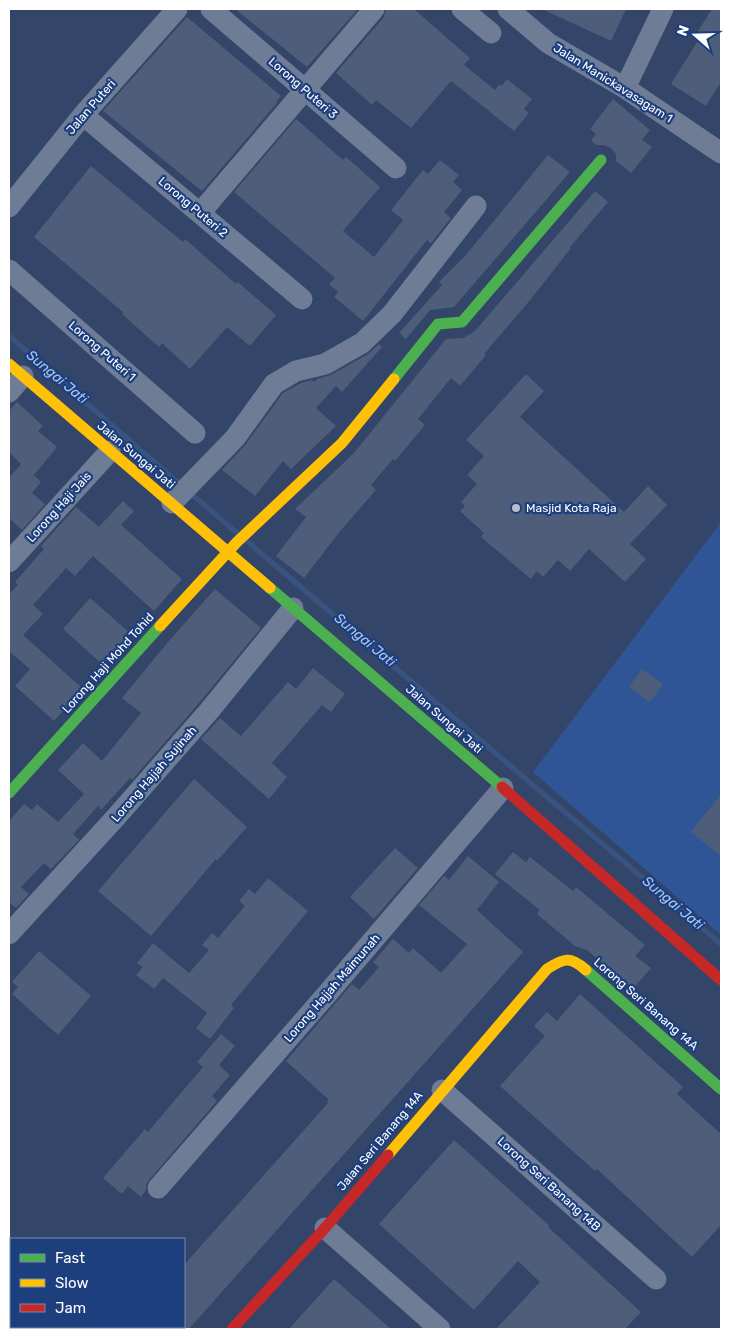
<svg xmlns="http://www.w3.org/2000/svg" width="730" height="1338" viewBox="0 0 730 1338" font-family="Rubik,sans-serif">
<rect width="100%" height="100%" fill="#334568"/>
<path fill="#305596" d="M721,522V935L533,772Z"/>
<g fill="none" stroke-linecap="round" stroke-linejoin="round">
<path stroke="#395381" stroke-width="5.5" d="M9,336L182,486
M189,492L237,533
M248,542L527,780L721,944"/>
</g>
<path fill="#4e5e7a" d="M235,9H358L307,67Z
M386,9H414L470,58L464,65L495,90L500,84L502,86L507,79L532,99L524,109L529,113L514,131L451,81L411,128L376,100L372,105L336,73L384,17Z
M542,9H626L611,41Z
M712,9H721V82L706,106L671,84L702,34L698,31Z
M187,17L281,96L276,102L277,103L202,191L103,111Z
M613,99L650,130L642,140L652,147L631,173L616,161V154L611,148L603,145H596L591,141L596,134L590,129Z
M296,119L343,160L346,157L380,187L343,231L374,257L403,220L391,210L423,170L428,174L440,160L459,175L453,182L462,190L444,212L451,218L431,243L427,240L363,321L334,297L338,292L329,284L335,278L234,192Z
M548,155L570,172L454,307L430,310L406,339L399,333L442,285L439,282L465,256Z
M91,166L183,242L185,239L236,284L238,282L276,315L250,346L227,327L190,369L162,343L159,347L122,314L123,312L34,237Z
M595,191L608,202L570,247L571,248L531,299L484,354L486,355L460,386L451,378L418,419L425,425L395,461L393,459L371,485L376,490L341,530L304,578L276,556L306,517L295,509L354,453L446,339L463,338L474,332Z
M379,344L382,347L342,392L336,386L316,408L336,426L291,469L283,461L255,496L222,470L245,445L283,393L301,383L312,380L314,382L317,379L331,375L368,354Z
M526,374L544,391L520,417L624,512L648,486L667,505L630,544L646,559L625,582L589,549L570,571L558,560L543,577L537,571L531,579L481,537L484,533L460,511L465,506L461,502L477,484L467,475L484,456L466,440Z
M17,402L43,426L38,431L57,447L34,475L41,482L32,493L45,504L22,530L9,518V478L21,464L9,452V411Z
M123,501L134,511L121,525L182,579L154,611L93,556L75,576L66,568L33,605L43,614L23,635L83,689L54,721L15,686L30,669L9,651V594L18,585L15,582L44,549L41,546L76,507L99,527Z
M215,589L261,628L199,703L132,780L130,778L101,810L98,806L73,834L79,840L51,869L44,863L21,887L29,894L16,908L9,902V821L24,804L32,810L37,804L58,822L84,794L58,770L83,743L102,761L141,713L122,698L168,642Z
M90,598L131,634L103,665L63,629Z
M313,668L345,694L331,712L322,705L272,763L287,777L269,799L201,739L220,718L241,736L288,682L296,689Z
M642,669L663,684L650,702L629,687Z
M194,779L247,827L217,861L216,859L151,936L98,891Z
M721,794V856L691,832Z
M395,848L418,868L374,919L350,897Z
M513,852L526,862L530,857L573,891L576,887L645,945L635,956L651,968L632,990L587,950L575,946L537,914L540,910L495,874Z
M468,856L499,882L477,910L523,952L189,1329H184V1265L328,1103L327,1102L329,1100L286,1061L352,984L359,990L379,967L373,962L393,939L409,953L413,948L441,973L467,944L419,905L444,876L449,880Z
M268,878L308,911L231,1005L234,1008L210,1039L196,1028L207,1013L163,978L154,989L136,975L143,967L137,963L153,943L189,973L209,950L202,945L212,933L218,938L245,906L239,901L249,889L255,894Z
M39,951L91,996L58,1035L12,994L18,987L12,982Z
M580,994L683,1087L677,1094L721,1134V1225L692,1257L597,1169L595,1171L500,1086L545,1036L534,1026L547,1012L557,1021Z
M221,1034L235,1046L219,1065L230,1075L212,1096L217,1101L149,1180L146,1185V1190L141,1197L128,1186L122,1194L103,1178L145,1129L148,1132L203,1067L197,1062Z
M454,1140L550,1226L548,1227L641,1312L625,1329H496L540,1282L518,1261L474,1310L379,1224Z
M334,1279L374,1314L391,1329H289Z"/>
<g fill="none" stroke-linecap="round" stroke-linejoin="round">
<path stroke="#6e7c96" stroke-width="21" d="M211,9L396,168
M462,9L491,33
M508,9L548,43L625,88L721,153
M625,88L663,9
M83,115L302,299
M9,207L83,115L177,9
M200,213L374,9
M9,270L195,433
M9,392L23,376
M172,503L235,438L274,384L296,371L325,364L362,343L392,314L476,206
M9,562L110,451
M9,934L117,816L209,711L293,608
M442,1090L656,1279
M158,1188L327,994L503,788
M325,1228L440,1329
M35,1329L37,1327"/>
<path stroke="#4caf50" stroke-width="11" d="M394,379L438,324L462,322L601,160
M270,588L502,787
M9,793L160,626
M586,970L721,1089"/>
<path stroke="#ffc107" stroke-width="11" d="M9,364L270,588
M160,626L237,542L342,443L394,379
M388,1155L547,969C564,958 570,956 586,970"/>
<path stroke="#c62828" stroke-width="11" d="M502,787L721,980
M232,1329L325,1228L388,1155"/>
</g>
<circle fill="#b8beca" stroke="#1d3f7e" stroke-width="2" cx="516" cy="508" r="5"/>
<g text-anchor="middle" dominant-baseline="central" stroke-width="4.5" stroke-linejoin="round" paint-order="stroke">
<g font-size="12" fill="#fff" stroke="#1d3f7e">
<text transform="translate(613 83) rotate(32)">Jalan Manickavasagam 1</text>
<text transform="translate(303 88) rotate(41)">Lorong Puteri 3</text>
<text transform="translate(91 107) rotate(-49)">Jalan Puteri</text>
<text transform="translate(193 207) rotate(40)">Lorong Puteri 2</text>
<text transform="translate(102 351) rotate(41)">Lorong Puteri 1</text>
<text transform="translate(136 455) rotate(40)">Jalan Sungai Jati</text>
<text transform="translate(59 507) rotate(-48)">Lorong Haji Jais</text>
<text transform="translate(108 663) rotate(-48)">Lorong Haji Mohd Tohid</text>
<text transform="translate(444 719) rotate(41)">Jalan Sungai Jati</text>
<text transform="translate(154 774) rotate(-49)">Lorong Hajjah Sujinah</text>
<text transform="translate(332 988) rotate(-49)">Lorong Hajjah Maimunah</text>
<text transform="translate(646 1004) rotate(41)">Lorong Seri Banang 14A</text>
<text transform="translate(380 1141) rotate(-50)">Jalan Seri Banang 14A</text>
<text transform="translate(549 1184) rotate(42)">Lorong Seri Banang 14B</text>
</g>
<g font-size="12" fill="#fff" stroke="#1d3f7e" text-anchor="start">
<text x="526" y="508">Masjid Kota Raja</text>
</g>
<g font-size="14" font-style="italic" fill="#aac5f0" stroke="#1d3f7e">
<text transform="translate(57 377) rotate(40)">Sungai Jati</text>
<text transform="translate(365 640) rotate(40)">Sungai Jati</text>
<text transform="translate(673 903) rotate(40)">Sungai Jati</text>
</g>
</g>
<rect width="730" height="1338" fill="none" stroke="#ffffff" stroke-width="20"/>
<rect x="10" y="1238" width="175" height="90" fill="#1d3f7e" stroke="#778cb2"/>
<rect x="20" y="1254" width="25" height="8" fill="#4caf50" stroke="#778cb2"/>
<text x="55" y="1263" font-size="15" fill="#ffffff">Fast</text>
<rect x="20" y="1279" width="25" height="8" fill="#ffc107" stroke="#778cb2"/>
<text x="55" y="1288" font-size="15" fill="#ffffff">Slow</text>
<rect x="20" y="1304" width="25" height="8" fill="#c62828" stroke="#778cb2"/>
<text x="55" y="1313" font-size="15" fill="#ffffff">Jam</text>
<g transform="translate(695 35) rotate(290)" stroke="#1d3f7e" stroke-width="4" paint-order="stroke">
<path d="M0-4L9 19L0 12L-9 19Z" fill="#ffffff"/>
<text y="-8" font-size="14" font-weight="bold" text-anchor="middle" fill="#ffffff">N</text>
</g>
</svg>
